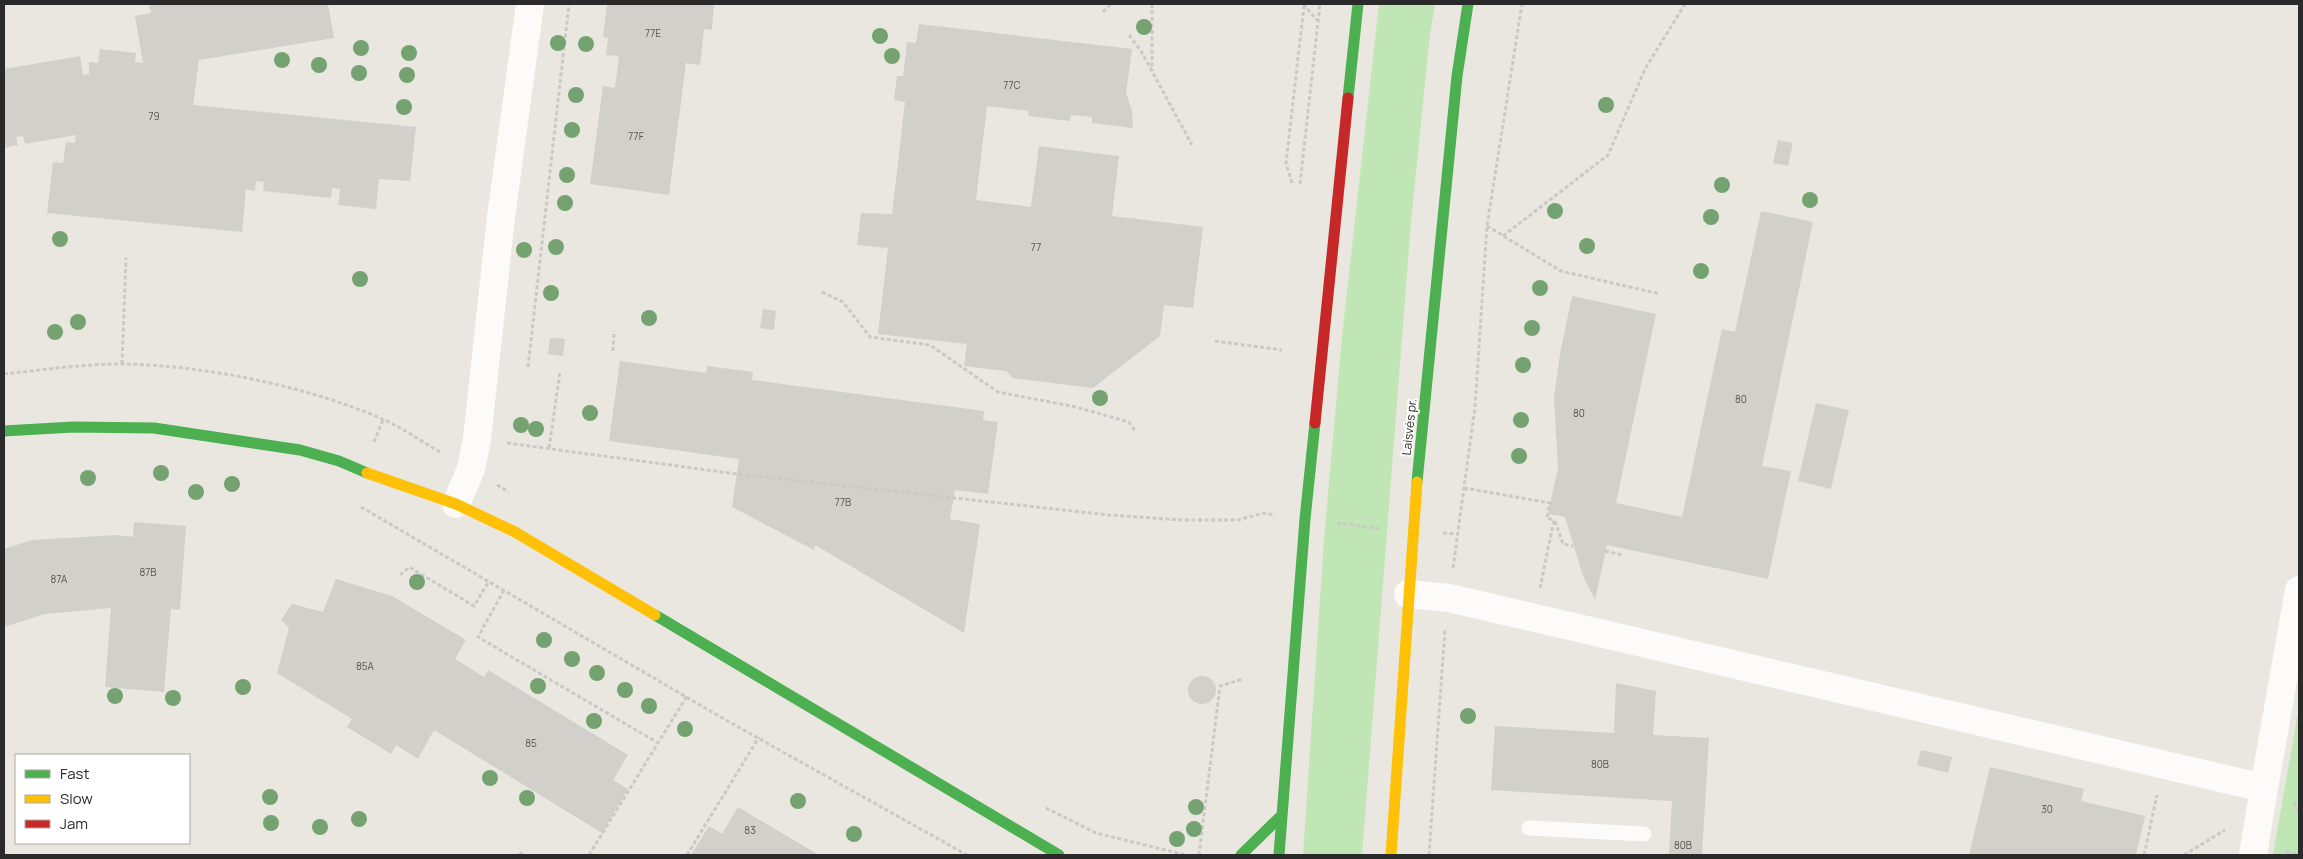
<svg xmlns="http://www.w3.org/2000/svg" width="2303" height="859" viewBox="0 0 2303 859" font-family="Manrope,sans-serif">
<rect width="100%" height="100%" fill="#e9e7df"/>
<path fill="#c0e6b6" d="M1379,4H1435L1430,34L1411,222L1362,855H1303L1324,539L1342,337Z
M2299,707V855H2273Z"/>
<path fill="#d2d0ca" d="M149,4H328L334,38L199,60L193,105L416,127L410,181L379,179L376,209L338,205L340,189L332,188L331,198L263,191L264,182L256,181L255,191L246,189L242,232L47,213L53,162L63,163L66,142L75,143L76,135L25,144L23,136L16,137L18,145L4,148V69L80,56L83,75L89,74V62L98,63L100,49L136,53L135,62L143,63L135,16L151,13Z
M607,4H714L712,30L704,29L700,65L686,63L669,195L590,184L603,86L615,88L619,56L606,55L608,38L603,37Z
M919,24L1132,49L1126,93L1132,111L1133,128L1092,123V117L1071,115L1070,121L1028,116L1029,111L987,106L976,200L1031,207L1039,146L1119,156L1112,216L1203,227L1193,308L1164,305L1160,336L1093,388L1013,378L1006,371L964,366L967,344L878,334L888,248L857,245L861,213L892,214L905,102L894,100L897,76H903L907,42L916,43Z
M1778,140L1793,143L1788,166L1773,163Z
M1761,211L1813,222L1762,466L1791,471L1768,579L1607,545L1595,600L1583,576L1565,517L1548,514L1558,468L1554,398L1560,354L1572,296L1656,314L1616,503L1682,517L1722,329L1735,332Z
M763,309L776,311L774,330L760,328Z
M550,338L565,339L563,356L548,354Z
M620,361L706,373L707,366L753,372L752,380L984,411L983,420L998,422L988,494L955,490L950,519L980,524L964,633L815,545L814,550L732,507L739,459L609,441Z
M1816,403L1849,410L1831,489L1798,481Z
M134,522L186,526L180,610L171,609L164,692L105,687L111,608L45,614L4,627V549L32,540L117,535L133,537Z
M336,579L392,596L466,640L455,659L484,677L488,670L628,755L613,780L628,789L602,833L434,730L418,759L396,745L391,754L347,727L352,719L277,673L289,628L281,620L292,604L323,612Z
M1188 690a14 14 0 1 1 28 0a14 14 0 1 1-28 0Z
M1616,683L1656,691L1653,735L1709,738L1702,855H1669L1672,801L1491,790L1495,726L1614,733Z
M1921,750L1952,757L1948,773L1917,765Z
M1990,767L2084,789L2081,801L2145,816L2136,855H1969Z
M738,807L819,855H691L709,826L722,834Z"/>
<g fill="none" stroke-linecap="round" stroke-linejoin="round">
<path stroke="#cac9c8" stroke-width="3" stroke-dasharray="4 2.5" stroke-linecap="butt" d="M1152,4V71
M1303,4L1318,21
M1103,12L1111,4
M1129,35L1141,51L1192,145
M1292,183L1286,163L1304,6
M1300,184L1320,4
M1487,226L1561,271L1660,294
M1503,236L1608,155L1645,69L1685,4
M822,292L843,302L870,337L930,345L998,392L1076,407L1129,422L1135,431
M1215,341L1282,350
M613,351L614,331
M122,364L126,258
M528,367L569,4
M4,374C42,370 82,364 121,364C202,365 308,386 382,419C403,428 422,442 442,453
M374,442L383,420
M507,443L737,474L1109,515L1182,520H1238L1264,513L1275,515
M549,448L560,372
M497,485L509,492
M1464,488L1550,503L1547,518L1554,520L1540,588
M361,507L724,719L967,855
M1555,521L1563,544L1573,546
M1337,523L1382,529
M1443,533L1458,534
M1605,551L1622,555
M1453,568L1475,407L1487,226L1522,4
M400,575L409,567L474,606L489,581
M504,590L478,637L658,743
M2294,803L2299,813
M1046,808L1096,833L1186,855
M2286,851L2299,855
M519,855L523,852
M589,855L687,696
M687,855L759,737
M1199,855L1220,686L1243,679
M1429,855L1445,629
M2144,855L2157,795
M2184,855L2225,830"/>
<path stroke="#fcfbfa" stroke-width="15" d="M1529,828L1644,834"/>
<path stroke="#fcfbfa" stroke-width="28" d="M456,504L471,469L477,439L501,217L530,4
M1408,594L1449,598L2264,788L2253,855
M2264,788L2299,590"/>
<path stroke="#4caf50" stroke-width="11" d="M1348,98L1358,4
M4,431L73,427L154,428L300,450L339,461L367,473
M1417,482L1457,76L1468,4
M655,615L1059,855
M1241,855L1282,815
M1279,855L1305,519L1315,423"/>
<path stroke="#ffc107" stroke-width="11" d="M367,473L456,504L515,532L655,615
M1391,855L1417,482"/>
<path stroke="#c62828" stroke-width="11" d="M1315,423L1348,98"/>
</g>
<g fill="#75a271">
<circle cx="1144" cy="27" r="8"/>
<circle cx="880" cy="36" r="8"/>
<circle cx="558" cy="43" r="8"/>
<circle cx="586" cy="44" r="8"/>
<circle cx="361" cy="48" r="8"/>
<circle cx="409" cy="53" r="8"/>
<circle cx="892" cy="56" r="8"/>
<circle cx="282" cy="60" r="8"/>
<circle cx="319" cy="65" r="8"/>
<circle cx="359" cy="73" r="8"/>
<circle cx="407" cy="75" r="8"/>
<circle cx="576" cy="95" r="8"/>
<circle cx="1606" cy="105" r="8"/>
<circle cx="404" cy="107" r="8"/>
<circle cx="572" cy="130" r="8"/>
<circle cx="567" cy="175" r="8"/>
<circle cx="1722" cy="185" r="8"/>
<circle cx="1810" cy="200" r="8"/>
<circle cx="565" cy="203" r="8"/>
<circle cx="1555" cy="211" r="8"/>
<circle cx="1711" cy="217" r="8"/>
<circle cx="60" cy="239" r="8"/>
<circle cx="1587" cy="246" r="8"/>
<circle cx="556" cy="247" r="8"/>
<circle cx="524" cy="250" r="8"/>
<circle cx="1701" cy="271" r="8"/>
<circle cx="360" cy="279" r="8"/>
<circle cx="1540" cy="288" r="8"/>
<circle cx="551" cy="293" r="8"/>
<circle cx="649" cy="318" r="8"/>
<circle cx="78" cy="322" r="8"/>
<circle cx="1532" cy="328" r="8"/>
<circle cx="55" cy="332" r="8"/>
<circle cx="1523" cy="365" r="8"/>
<circle cx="1100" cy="398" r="8"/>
<circle cx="590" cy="413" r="8"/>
<circle cx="1521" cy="420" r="8"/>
<circle cx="521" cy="425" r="8"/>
<circle cx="536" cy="429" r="8"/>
<circle cx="1519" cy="456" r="8"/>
<circle cx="161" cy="473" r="8"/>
<circle cx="88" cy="478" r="8"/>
<circle cx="232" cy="484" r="8"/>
<circle cx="196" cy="492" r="8"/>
<circle cx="417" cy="582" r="8"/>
<circle cx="544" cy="640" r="8"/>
<circle cx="572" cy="659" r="8"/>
<circle cx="597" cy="673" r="8"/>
<circle cx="538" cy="686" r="8"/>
<circle cx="243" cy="687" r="8"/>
<circle cx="625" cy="690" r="8"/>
<circle cx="115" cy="696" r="8"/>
<circle cx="173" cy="698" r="8"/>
<circle cx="649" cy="706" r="8"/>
<circle cx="1468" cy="716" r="8"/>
<circle cx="594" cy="721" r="8"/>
<circle cx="685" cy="729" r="8"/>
<circle cx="490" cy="778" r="8"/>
<circle cx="270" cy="797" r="8"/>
<circle cx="527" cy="798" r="8"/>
<circle cx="798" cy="801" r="8"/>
<circle cx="1196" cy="807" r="8"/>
<circle cx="359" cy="819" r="8"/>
<circle cx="271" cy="823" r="8"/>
<circle cx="320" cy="827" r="8"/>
<circle cx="1194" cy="829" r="8"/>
<circle cx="854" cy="834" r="8"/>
<circle cx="1177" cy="839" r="8"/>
</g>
<g text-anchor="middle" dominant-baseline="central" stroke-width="4" stroke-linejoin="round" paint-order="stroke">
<g font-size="10" fill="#555453">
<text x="653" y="33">77E</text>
<text x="1012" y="85">77C</text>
<text x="154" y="116">79</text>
<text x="636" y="136">77F</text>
<text x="1036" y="247">77</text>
<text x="1741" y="399">80</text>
<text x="1579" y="413">80</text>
<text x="843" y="502">77B</text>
<text x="148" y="572">87B</text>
<text x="59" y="579">87A</text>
<text x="365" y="666">85A</text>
<text x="531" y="743">85</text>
<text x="1600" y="764">80B</text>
<text x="2047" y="809">30</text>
<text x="750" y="830">83</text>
<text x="1683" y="845">80B</text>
</g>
<g font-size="12" fill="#2a2a2a" stroke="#fff">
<text transform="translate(1409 427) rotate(-84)">Laisvės pr.</text>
</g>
</g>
<rect width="2303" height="859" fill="none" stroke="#2a2a2a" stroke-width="10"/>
<rect x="15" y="754" width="175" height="90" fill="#ffffff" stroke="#aaaaaa"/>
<rect x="25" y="770" width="25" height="8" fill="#4caf50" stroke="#aaaaaa"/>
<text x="60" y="779" font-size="15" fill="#2a2a2a">Fast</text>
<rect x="25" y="795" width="25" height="8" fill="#ffc107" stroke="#aaaaaa"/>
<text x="60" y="804" font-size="15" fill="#2a2a2a">Slow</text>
<rect x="25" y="820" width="25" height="8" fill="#c62828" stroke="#aaaaaa"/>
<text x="60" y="829" font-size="15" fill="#2a2a2a">Jam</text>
</svg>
